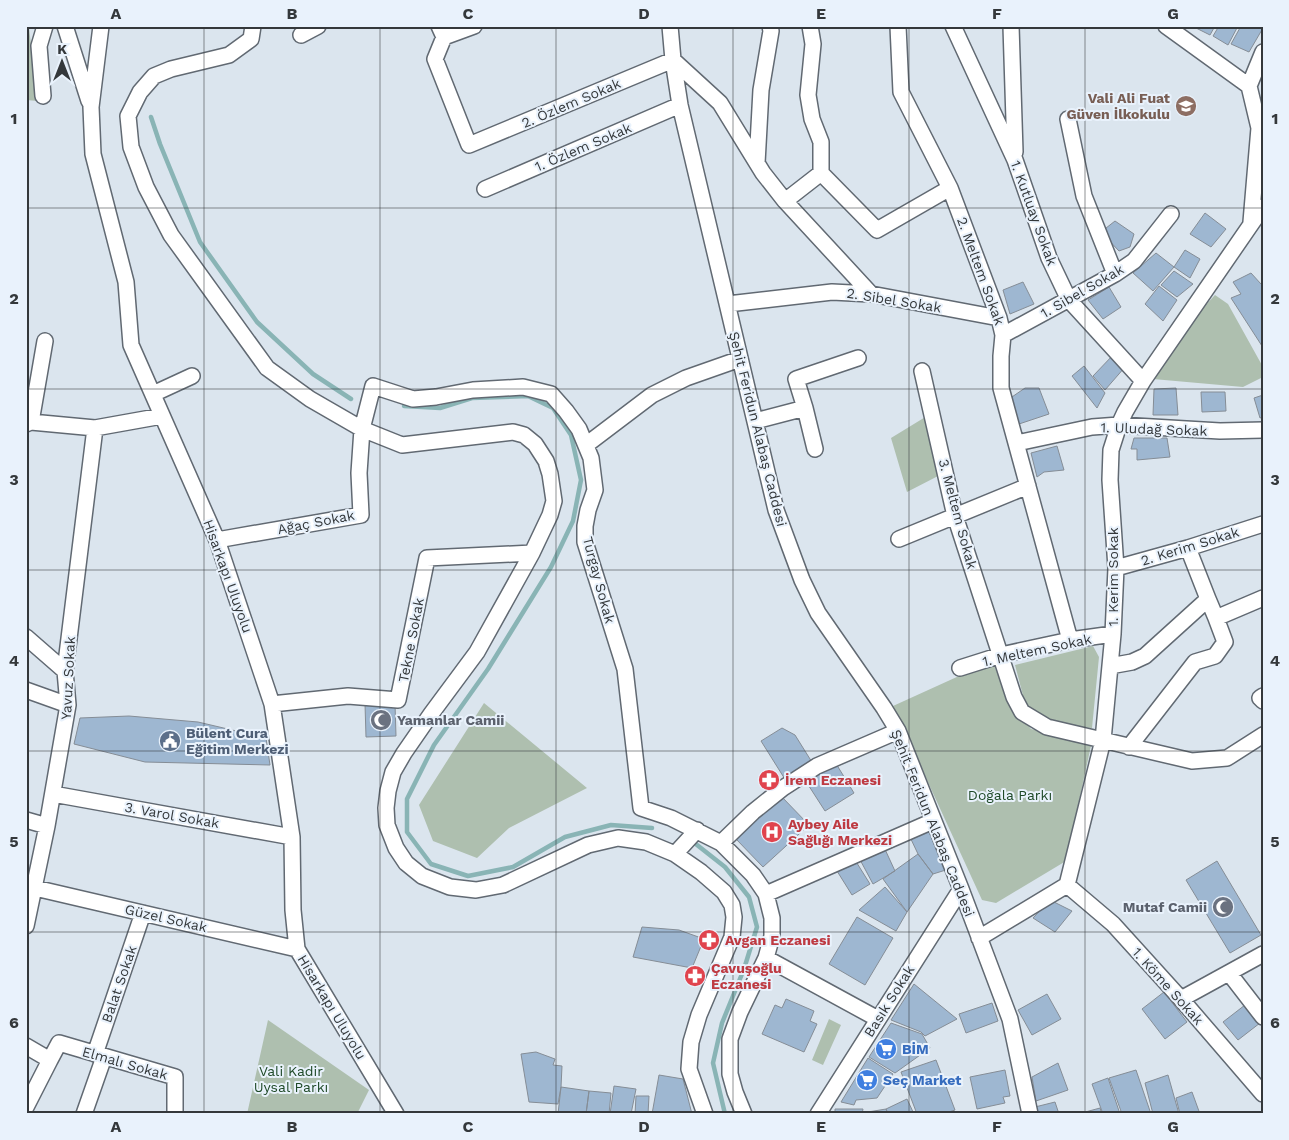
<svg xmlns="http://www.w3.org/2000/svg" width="1289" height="1140" viewBox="0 0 1289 1140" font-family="'Work Sans',sans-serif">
<rect width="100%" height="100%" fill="#dbe5ee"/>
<path fill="#aebfaf" d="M29,28L38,101L26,100V29Z
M1215,295L1228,304L1263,367V377L1243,387L1153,379C1172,350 1191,320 1215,295Z
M927,416L940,475L907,492L891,438Z
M1093,646L1099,657L1092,728L1048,724L1026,707L1015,665Z
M992,661L1011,704L1031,729L1092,741L1066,861L996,903L982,900L893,706Z
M484,703L587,788L509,828L477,858L433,841L419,805Z
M829,1019L841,1025L823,1065L812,1060Z
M268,1020L369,1090L357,1114H247Z"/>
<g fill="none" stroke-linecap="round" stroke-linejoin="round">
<path stroke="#89b4b5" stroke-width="4.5" d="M151,117L160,144L200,242L257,322L313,374L351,399
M404,406L440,408L472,398L528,396L553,408L571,435L581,480L573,521L551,567L488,669L434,745L407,799V832L431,864L468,876L513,867L565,837L611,825L652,828
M692,841L725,867L749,897L757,927L744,969L722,1023L713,1063L725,1114"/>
</g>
<path fill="#9eb7d1" stroke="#858d96" d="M1194,26H1215L1210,35L1194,27Z
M1219,26H1238L1228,45L1213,36Z
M1241,26H1260L1263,28L1249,52L1231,44Z
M1205,213L1226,229L1211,247L1190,234Z
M1115,221L1134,234L1130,247L1119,251L1101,232Z
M1185,250L1200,259L1190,278L1174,267Z
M1156,253L1174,267L1153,291L1133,273Z
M1174,271L1193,284L1177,297L1161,285Z
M1251,273L1261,284H1263L1262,346L1231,298L1241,294L1233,282Z
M1023,282L1034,304L1010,314L1003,290Z
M1159,286L1177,300L1163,321L1145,304Z
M1109,287L1121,307L1103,319L1088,300Z
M1114,354L1125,367L1105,390L1093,376Z
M1084,366L1105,393L1097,408L1072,376Z
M1025,388H1039L1049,414L1019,424L1009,399Z
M1176,388L1178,415H1153L1154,389Z
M1201,392H1225L1226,411L1202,412Z
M1263,395V417L1260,418L1254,398Z
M1134,438H1167L1170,457L1137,460V449H1131Z
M1057,446L1064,470L1044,472L1037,477L1031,453Z
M365,704H395L396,736L366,737Z
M129,716L198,722L266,738L270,765L145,762L74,744L80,718Z
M782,728L795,735L815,767L788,784L761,741Z
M835,762L854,793L825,811L805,780Z
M781,796L809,825L763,867L736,839Z
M930,828L949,869L933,874L918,854L909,835Z
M883,845L895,871L873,884L858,856Z
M918,854L933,874L907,912L883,879Z
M855,860L870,884L852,895L837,871Z
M1217,861L1261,935L1230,953L1186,880Z
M885,887L907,912L896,931L859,910Z
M1050,900L1072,911L1055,932L1033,918Z
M857,917L893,938L865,985L829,964Z
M642,927L679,930L704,939L692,968L633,957Z
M914,984L957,1019L925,1036L921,1032L891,1020Z
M1164,992L1187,1022L1165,1039L1142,1009Z
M1047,994L1061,1019L1032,1035L1018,1010Z
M786,999L814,1011L810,1021L817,1024L804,1052L762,1034L775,1005L782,1008Z
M992,1003L998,1021L966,1033L959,1014Z
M1245,1005L1260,1023L1238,1040L1223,1022Z
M891,1023L922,1034L930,1048L895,1073L869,1057Z
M536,1052L555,1059L553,1065L562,1066L561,1087L558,1104L529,1102L521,1054Z
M868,1058L893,1074L877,1098L856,1100L854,1105L841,1102Z
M936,1060L955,1110L943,1114H917L901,1072Z
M1058,1063L1068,1090L1036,1101L1032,1077Z
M1005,1070L1010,1096L1003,1097L1005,1103L977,1109L970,1077Z
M1136,1070L1151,1114H1122L1109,1078Z
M659,1075L683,1079L692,1114H652Z
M1168,1075L1179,1114H1153L1145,1083Z
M1108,1078L1120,1114H1103L1092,1084Z
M614,1086L636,1089L631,1114H610Z
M561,1087L589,1091L586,1114H558Z
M589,1091L611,1093L609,1114H586Z
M1192,1092L1200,1114H1180L1176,1098Z
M636,1096H649L648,1114H635Z
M907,1099L914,1114H888L886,1109Z
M1055,1102L1059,1114H1036L1035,1107Z
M1100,1108L1102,1114H1078Z
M835,1109H863L862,1114H835Z
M886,1109L888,1114H862V1113Z"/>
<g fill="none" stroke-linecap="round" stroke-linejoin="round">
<g stroke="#616972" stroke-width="18">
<path id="minor" d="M65,26L89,101
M101,26L91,107L93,154L126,282L131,345L217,540L272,704L292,837L293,910L297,949L396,1114
M253,26L251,39L229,55L171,69L154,76L140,92L128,116L131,147L146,187L171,235L267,368L310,399L362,429L402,445L513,432L524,435L535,444L546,461L550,474L554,501L550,515L532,553L477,652L431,714L404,753L393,772L388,791L386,808L387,825L396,848L406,863L422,876L450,887L476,890L503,885L588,845L618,838L646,842L675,854L701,872L724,892L732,905L734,917L732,937L699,1015L691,1042L689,1069L705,1114
M439,26L444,37L435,59L469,145L673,60L720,103L763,173L785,201L871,294
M670,26L673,60L680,105L776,510L802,580L818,613L884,708L898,731L961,889L1010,1019L1030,1114
M810,26L813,44L808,95L812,119L821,142V173
M898,26L901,92L950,188L999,318L1003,335L1001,356V388L1070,640
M953,26L1015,160L1049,258L1069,300L1143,381
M1011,26L1015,152
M1166,26L1249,86
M301,35L318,26
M444,37L474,26
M43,96L39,46L45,26
M1068,119L1084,196L1115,274
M757,163L761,90L771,31L770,26
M821,173L877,230L950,188
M485,189L680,105
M785,201L821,173
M1251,222L1259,128L1249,86L1263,52
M728,304L832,292L871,294L999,318
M1003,335L1115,274L1134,261L1171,214
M922,371L955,516L1014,697L1022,712L1047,727L1192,761L1227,758L1263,735
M153,394L192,376
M26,419L31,422L95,428L162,416
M755,421L805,408
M26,424L31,422L45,341
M1017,443L1092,427L1119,425L1220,431L1263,430
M586,445L652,395L686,378L740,359
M815,449L805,408L796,379L858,358
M899,539L1028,486
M217,540L361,515L359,473L362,429L373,386L413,399L436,397L473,390L523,387L551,394L566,411L579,429L591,458L595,490L588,510L585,526V542L625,669L641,808L671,818L721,843L753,875L766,894L772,918V936L766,958L740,1012L730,1039V1074L735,1092L744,1114
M1188,548L1208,599
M1116,568L1188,548L1263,524
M26,637L65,671
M1110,666L1132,662L1145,656L1208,599L1216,618L1263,598
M960,668L1001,655L1070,640L1113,634
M26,690L68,705
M1263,696L1260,698L1263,701
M272,704L348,696L398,700L427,558L532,553
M1129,747L1195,662L1215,656L1225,642L1216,618
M53,794L292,837
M26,820L47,826
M721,843L753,812L783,788L817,766L898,731
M675,854L697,830
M1067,885L1113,924L1181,999L1263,1094
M35,888L297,949
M766,894L933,821
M26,926L47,826L68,705L65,671L95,428
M979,938L1067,885L1103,740L1113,634L1116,568L1110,480L1111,450L1119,425L1125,412L1143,381L1263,207
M766,958L878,1019
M1229,973L1263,1017
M1181,999L1263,954
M26,1046L50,1060L26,1107
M95,1054L143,913
M50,1060L59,1043L175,1077V1114
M84,1114L104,1057
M818,1114L961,889"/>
</g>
<use href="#minor" stroke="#fff" stroke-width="15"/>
</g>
<path fill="none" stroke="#34383b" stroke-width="1" stroke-opacity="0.55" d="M204,26V1114M380,26V1114M556,26V1114M733,26V1114M909,26V1114M1085,26V1114M26,208H1263M26,389H1263M26,570H1263M26,751H1263M26,932H1263"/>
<defs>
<g id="school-disc" transform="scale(1.125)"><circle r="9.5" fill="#8d6e63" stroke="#e9f2fc"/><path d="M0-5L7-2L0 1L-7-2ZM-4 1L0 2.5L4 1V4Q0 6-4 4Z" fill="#fff"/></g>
<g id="mosque-disc" transform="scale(1.125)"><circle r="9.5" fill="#6b7280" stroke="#e9f2fc"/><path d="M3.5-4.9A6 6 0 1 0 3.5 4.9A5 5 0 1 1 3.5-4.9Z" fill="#fff"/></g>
<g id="civic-disc" transform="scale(1.125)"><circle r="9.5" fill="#5c6f8a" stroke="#e9f2fc"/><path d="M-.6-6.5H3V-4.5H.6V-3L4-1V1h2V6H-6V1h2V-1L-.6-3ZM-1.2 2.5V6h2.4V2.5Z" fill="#fff"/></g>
<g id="pharmacy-disc" transform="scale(1.125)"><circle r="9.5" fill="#e0444e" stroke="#e9f2fc"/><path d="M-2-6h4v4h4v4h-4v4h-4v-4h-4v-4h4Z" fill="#fff"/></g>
<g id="hospital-disc" transform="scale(1.125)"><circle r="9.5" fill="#e0444e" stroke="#e9f2fc"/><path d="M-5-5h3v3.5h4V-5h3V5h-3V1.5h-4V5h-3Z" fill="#fff"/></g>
<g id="supermarket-disc" transform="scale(1.125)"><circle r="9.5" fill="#3f7fe0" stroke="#e9f2fc"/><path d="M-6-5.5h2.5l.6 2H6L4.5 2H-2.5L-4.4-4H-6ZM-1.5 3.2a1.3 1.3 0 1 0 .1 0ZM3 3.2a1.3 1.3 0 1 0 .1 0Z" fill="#fff"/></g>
</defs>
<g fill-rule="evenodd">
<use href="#school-disc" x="1186" y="106"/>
<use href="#mosque-disc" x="381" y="720"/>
<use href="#civic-disc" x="170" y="741"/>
<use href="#pharmacy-disc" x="769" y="780"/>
<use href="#hospital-disc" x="772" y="832"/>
<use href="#mosque-disc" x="1223" y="907"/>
<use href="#pharmacy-disc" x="709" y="940"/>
<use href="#pharmacy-disc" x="695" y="976"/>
<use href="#supermarket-disc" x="886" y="1049"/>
<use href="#supermarket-disc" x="867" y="1080"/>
</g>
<g text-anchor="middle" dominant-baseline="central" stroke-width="4" stroke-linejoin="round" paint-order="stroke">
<g font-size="14" font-weight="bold" fill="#785e54" stroke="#e9f2fc" text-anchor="end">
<text x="1170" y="98">Vali Ali Fuat<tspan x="1170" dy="16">Güven İlkokulu</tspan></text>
</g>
<g font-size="14" fill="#34383b" stroke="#e9f2fc">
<text transform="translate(571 103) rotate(-23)">2. Özlem Sokak</text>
<text transform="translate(583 147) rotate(-23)">1. Özlem Sokak</text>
<text transform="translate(1034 213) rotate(70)">1. Kutluay Sokak</text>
<text transform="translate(981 271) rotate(70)">2. Meltem Sokak</text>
<text transform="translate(1082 291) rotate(-30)">1. Sibel Sokak</text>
<text transform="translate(894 300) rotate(9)">2. Sibel Sokak</text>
<text transform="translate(758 429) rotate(76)">Şehit Feridun Alabaş Caddesi</text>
<text transform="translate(1154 429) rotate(2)">1. Uludağ Sokak</text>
<text transform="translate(958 514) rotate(75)">3. Meltem Sokak</text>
<text transform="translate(316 522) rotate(-11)">Ağaç Sokak</text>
<text transform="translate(1190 546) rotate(-17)">2. Kerim Sokak</text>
<text transform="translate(228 576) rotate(70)">Hisarkapı Uluyolu</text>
<text transform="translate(1113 577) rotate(-90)">1. Kerim Sokak</text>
<text transform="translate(599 580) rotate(75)">Turgay Sokak</text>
<text transform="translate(411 640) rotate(-79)">Tekne Sokak</text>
<text transform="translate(1037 650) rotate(-12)">1. Meltem Sokak</text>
<text transform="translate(68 678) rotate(-87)">Yavuz Sokak</text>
<text transform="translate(172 815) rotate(10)">3. Varol Sokak</text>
<text transform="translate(933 823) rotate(68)">Şehit Feridun Alabaş Caddesi</text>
<text transform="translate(166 918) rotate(13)">Güzel Sokak</text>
<text transform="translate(119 984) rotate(-71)">Balat Sokak</text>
<text transform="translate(1168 986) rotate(48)">1. Köme Sokak</text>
<text transform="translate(889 1001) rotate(-58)">Basık Sokak</text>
<text transform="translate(332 1007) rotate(59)">Hisarkapı Uluyolu</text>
<text transform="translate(125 1063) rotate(16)">Elmalı Sokak</text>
</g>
<g font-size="14" font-weight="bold" fill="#5b616d" stroke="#e9f2fc" text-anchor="start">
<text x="397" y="720">Yamanlar Camii</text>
<text x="1207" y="907" text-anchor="end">Mutaf Camii</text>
</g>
<g font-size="14" font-weight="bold" fill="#4e5e75" stroke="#e9f2fc" text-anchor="start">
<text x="186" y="733">Bülent Cura<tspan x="186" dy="16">Eğitim Merkezi</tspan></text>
</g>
<g font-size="14" font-weight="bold" fill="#be3a42" stroke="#e9f2fc" text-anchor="start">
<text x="785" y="780">İrem Eczanesi</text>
<text x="788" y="824">Aybey Aile<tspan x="788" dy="16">Sağlığı Merkezi</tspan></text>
<text x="725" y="940">Avgan Eczanesi</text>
<text x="711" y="968">Çavuşoğlu<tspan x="711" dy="16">Eczanesi</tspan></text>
</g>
<g font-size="14" fill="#1e4927" stroke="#e9f2fc">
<text x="1010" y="795">Doğala Parkı</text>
<text x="291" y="1071">Vali Kadir<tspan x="291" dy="16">Uysal Parkı</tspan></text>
</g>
<g font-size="14" font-weight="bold" fill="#366cbe" stroke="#e9f2fc" text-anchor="start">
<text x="902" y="1049">BİM</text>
<text x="883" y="1080">Seç Market</text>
</g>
</g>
<rect width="1289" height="1140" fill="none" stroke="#e9f2fc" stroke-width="55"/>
<g transform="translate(62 62)" stroke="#e9f2fc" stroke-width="4" paint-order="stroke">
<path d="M0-4L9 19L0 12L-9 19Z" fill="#34383b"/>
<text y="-8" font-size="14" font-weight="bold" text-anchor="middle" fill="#34383b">K</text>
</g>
<rect x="28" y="28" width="1234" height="1084" fill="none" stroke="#34383b" stroke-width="2"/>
<g font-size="16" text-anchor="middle" font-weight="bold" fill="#34383b">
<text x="116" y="19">A</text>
<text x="292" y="19">B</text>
<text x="468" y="19">C</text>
<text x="644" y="19">D</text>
<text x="821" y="19">E</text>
<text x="997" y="19">F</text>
<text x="1173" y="19">G</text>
<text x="14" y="124">1</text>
<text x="1275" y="124">1</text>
<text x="14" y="304">2</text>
<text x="1275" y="304">2</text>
<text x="14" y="485">3</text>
<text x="1275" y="485">3</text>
<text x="14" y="666">4</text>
<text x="1275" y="666">4</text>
<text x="14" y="847">5</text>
<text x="1275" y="847">5</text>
<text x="14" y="1028">6</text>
<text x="1275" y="1028">6</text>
<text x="116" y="1132">A</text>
<text x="292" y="1132">B</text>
<text x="468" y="1132">C</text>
<text x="644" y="1132">D</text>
<text x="821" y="1132">E</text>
<text x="997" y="1132">F</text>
<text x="1173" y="1132">G</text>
</g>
</svg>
